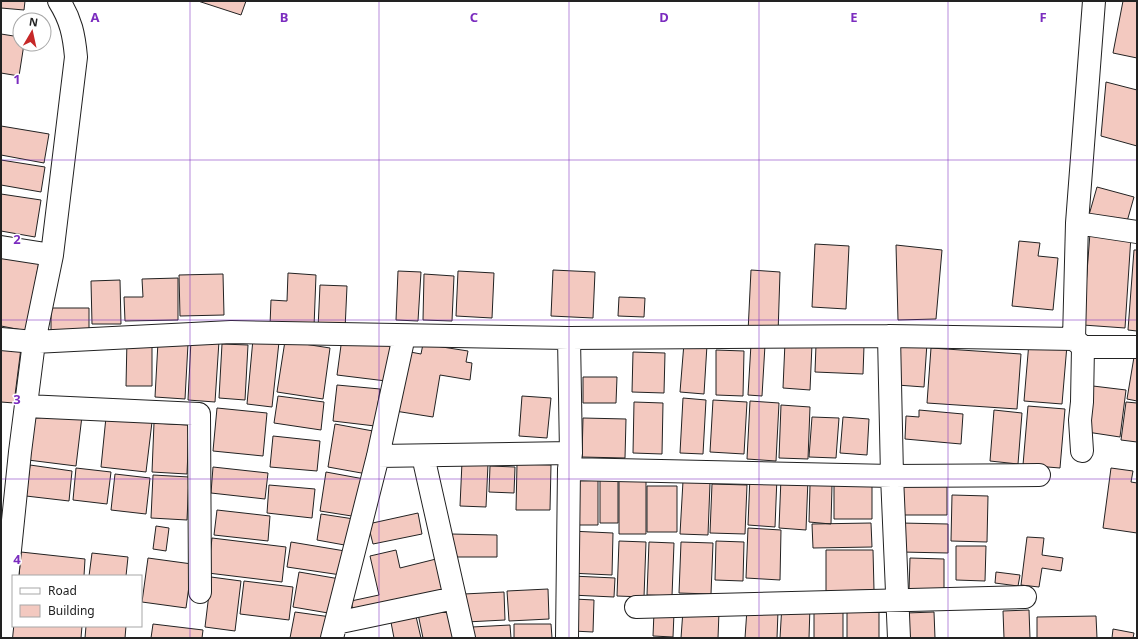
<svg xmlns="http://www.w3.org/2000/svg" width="1138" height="639" viewBox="0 0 1138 639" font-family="'Noto Sans',sans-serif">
<rect width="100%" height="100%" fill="#fff"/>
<path fill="#f3c9c0" stroke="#222" d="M1,1H25L24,10L1,8Z
M198,1H246L241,15Z
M1123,1H1137V58L1113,53Z
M1,34L20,37V44H24L19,76L1,73Z
M1106,82L1137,90V146L1101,136Z
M1,126L49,134L44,163L1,155Z
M1,160L45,167L41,192L1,185Z
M1097,187L1134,197L1126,225L1089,215Z
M1,194L41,200L35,237L1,231Z
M1090,233L1131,236L1125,328L1083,325Z
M1019,241L1040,243L1038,256L1058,258L1053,310L1012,306Z
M815,244L849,246L846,309L812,307Z
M896,245L942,250L936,319L898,320Z
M1,249L40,256L27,331L1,326Z
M1134,250H1137V331L1128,330Z
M553,270L595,272L593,318L551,316Z
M751,270L780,272L778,334L748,332Z
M398,271L421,272L418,321L396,320Z
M458,271L494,273L492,318L456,316Z
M288,273L316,275L314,327L270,325L271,300L287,301Z
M223,274L224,315L180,316L179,275Z
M424,274L454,276L452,321L423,320Z
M178,278V320L125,321L124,297H143L142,279Z
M120,280L121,324H92L91,281Z
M320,285L347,286L345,330L318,329Z
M619,297L645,298L644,317L618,316Z
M51,308H89V333L51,334Z
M342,338L391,344L386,381L337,375Z
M127,339H152V386H126Z
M253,339L279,342L272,407L247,404Z
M191,340L219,341L215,402L188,400Z
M285,341L330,348L323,399L277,392Z
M900,341L927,343L924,387L897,385Z
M158,342L188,344L185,399L155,397Z
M785,342L812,344L810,390L783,388Z
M1029,342L1067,345L1062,404L1024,401Z
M684,343L707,345L704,394L680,392Z
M222,344L248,345L245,400L219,398Z
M423,344L468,351L466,362L472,363L470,380L440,375L433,417L395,411L405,351L421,354Z
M751,344L765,345L762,396L748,395Z
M816,345L864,346L863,374L815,372Z
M1,346L21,348L14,403L1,402Z
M931,348L1021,354L1017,409L927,403Z
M716,350L744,351L743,396L716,395Z
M633,352L665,353L664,393L632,392Z
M1134,357H1137V401L1127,399Z
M583,377H617L616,403H583Z
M337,385L380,389L375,426L333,421Z
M1093,386L1126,390L1120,437L1087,432Z
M278,396L324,402L321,430L274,423Z
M522,396L551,398L547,438L519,436Z
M683,398L706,400L703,454L680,453Z
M713,400L747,402L744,454L710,452Z
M750,401L779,403L776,461L747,459Z
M634,402L663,403L662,454L633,453Z
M1126,402L1137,403V442L1121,440Z
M781,405L810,407L808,459L779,458Z
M1028,406L1065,409L1060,468L1023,465Z
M217,408L267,413L263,456L213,451Z
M34,410L82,416L76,466L28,460Z
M919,410L963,414L961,444L905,439L906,416L919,417Z
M994,410L1022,413L1018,464L990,461Z
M106,417L152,422L146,472L101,467Z
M812,417L839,418L836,458L809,457Z
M843,417L869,419L867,455L840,453Z
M583,418L626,419L625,458L582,457Z
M154,423L189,425L187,474L152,472Z
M335,424L373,431L367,474L328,467Z
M273,436L320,441L317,471L270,467Z
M462,462L488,464L486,507L460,506Z
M517,464L551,465L550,510H516Z
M30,465L72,471L69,501L26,496Z
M490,466L515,467L514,493L489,492Z
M213,467L268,473L265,499L211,493Z
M76,468L111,472L107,504L73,500Z
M1111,468L1133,471L1131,482L1137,483V533L1103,528Z
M326,472L364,479L358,517L320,511Z
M115,474L150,478L146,514L111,510Z
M153,475L189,477L187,520L151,518Z
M574,475H598V525H574Z
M750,476L777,477L775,527L748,525Z
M600,478H618V523H600Z
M781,478L808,479L806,530L779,528Z
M619,479H646V534H619Z
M683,481L710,483L708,535L680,534Z
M834,482H872V519H834Z
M712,484L747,485L745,534L710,533Z
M269,485L315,489L312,518L267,513Z
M810,485H832L831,524L809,522Z
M900,485L947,486V515H899Z
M647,486H677V532H647Z
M952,495L988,496L987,542L951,541Z
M217,510L270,516L268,541L214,535Z
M418,513L422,534L373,544L368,524Z
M321,514L354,519L350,546L317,540Z
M871,523L872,547L813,548L812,524Z
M901,523L948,524V553L901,552Z
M156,526L169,528L166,551L153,549Z
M748,528L781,530L780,580L746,578Z
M570,531L613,533L612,575L569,573Z
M451,534L497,535V557H451Z
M1027,537L1044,538L1042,555L1063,558L1061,571L1042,568L1039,587L1021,585Z
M212,538L286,547L282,582L208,573Z
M619,541L646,542L644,597L617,596Z
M716,541L744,542L743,581L715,580Z
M291,542L345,551L341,575L287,567Z
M649,542L674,543L672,596L647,595Z
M681,542L713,543L711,594L679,593Z
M956,546H986L985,581L956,580Z
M396,550L400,568L436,559L445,594L354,615L351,601L379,595L370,556Z
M826,550H873L874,590L826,591Z
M21,552L85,559L84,576H19Z
M92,553L128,557L126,576H89Z
M148,558L192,564L186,608L142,602Z
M910,558L944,559V592L909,591Z
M299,572L340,579L334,614L293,607Z
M996,572L1020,575L1018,586L995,583Z
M572,576L615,578L614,597L571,595Z
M211,577L241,581L235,631L205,627Z
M244,581L293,587L289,620L240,614Z
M548,589L549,619L509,621L507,591Z
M504,592L505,620L466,622L464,594Z
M574,599L594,600L593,632L573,631Z
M449,603L456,638H423L417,609Z
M782,604L810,606L809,638H780Z
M847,608H879V638H847Z
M747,609L778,611L777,638H745Z
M683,610L719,612L718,638H681Z
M814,610H843V638H814Z
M1029,610L1030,638H1004L1003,611Z
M295,612L331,617L328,638H290Z
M415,612L421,638H394L390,617Z
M654,612L674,613L673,637L653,636Z
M934,612L935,638H906V613Z
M1096,616L1097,638H1037V617Z
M153,624L203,630L202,638H151Z
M514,624H551L552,638H514Z
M510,625L511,638H472V627Z
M13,626H82L81,638H9Z
M86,626H126L125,638H85Z
M1113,629L1134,633L1133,638H1112Z"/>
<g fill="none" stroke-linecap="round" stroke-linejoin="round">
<g stroke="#222" stroke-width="24">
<path id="minor" d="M1077,223L1137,232
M1,247L52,255
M889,336L892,476L899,638
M1,339L34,342L231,332L569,338L889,336L1074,339L1077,223L1094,1
M1074,339L1083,347L1082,402L1080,420L1082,451
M1083,347H1137
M26,406L199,414L200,592
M378,456L571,453
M423,456L464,638
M569,469L892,476L1039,475
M636,607L1025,597
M336,623L455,598
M1,638L20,452L34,342L52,255L76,57C74,35 71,20 59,1
M332,638L378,456L404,336
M567,638L569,469L571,453L569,338"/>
</g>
<use href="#minor" stroke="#fff" stroke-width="22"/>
</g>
<path fill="none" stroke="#7b2cbf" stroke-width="1" stroke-opacity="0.55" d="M190,1V638M379,1V638M569,1V638M759,1V638M948,1V638M1,160H1137M1,320H1137M1,479H1137"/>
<g font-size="13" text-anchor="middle" font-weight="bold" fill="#7b2cbf" stroke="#fff" stroke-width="3" stroke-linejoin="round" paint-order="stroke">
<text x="95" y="22">A</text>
<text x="284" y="22">B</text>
<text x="474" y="22">C</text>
<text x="664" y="22">D</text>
<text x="854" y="22">E</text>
<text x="1043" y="22">F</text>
<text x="17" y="84">1</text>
<text x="17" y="244">2</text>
<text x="17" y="404">3</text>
<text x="17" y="564">4</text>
</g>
<rect width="1138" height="639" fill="none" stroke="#222222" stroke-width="4"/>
<rect x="12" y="575" width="130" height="52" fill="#ffffff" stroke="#a7a7a7"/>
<rect x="20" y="588" width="20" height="6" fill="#ffffff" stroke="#a7a7a7"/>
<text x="48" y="595" font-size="12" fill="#222222">Road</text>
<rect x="20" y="605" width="20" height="12" fill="#f3c9c0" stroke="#a7a7a7"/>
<text x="48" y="615" font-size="12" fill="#222222">Building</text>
<g transform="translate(32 32) rotate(9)"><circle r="19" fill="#ffffff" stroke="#a7a7a7"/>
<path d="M0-3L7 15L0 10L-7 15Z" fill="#c62828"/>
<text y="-6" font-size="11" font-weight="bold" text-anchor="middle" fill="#222222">N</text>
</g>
</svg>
